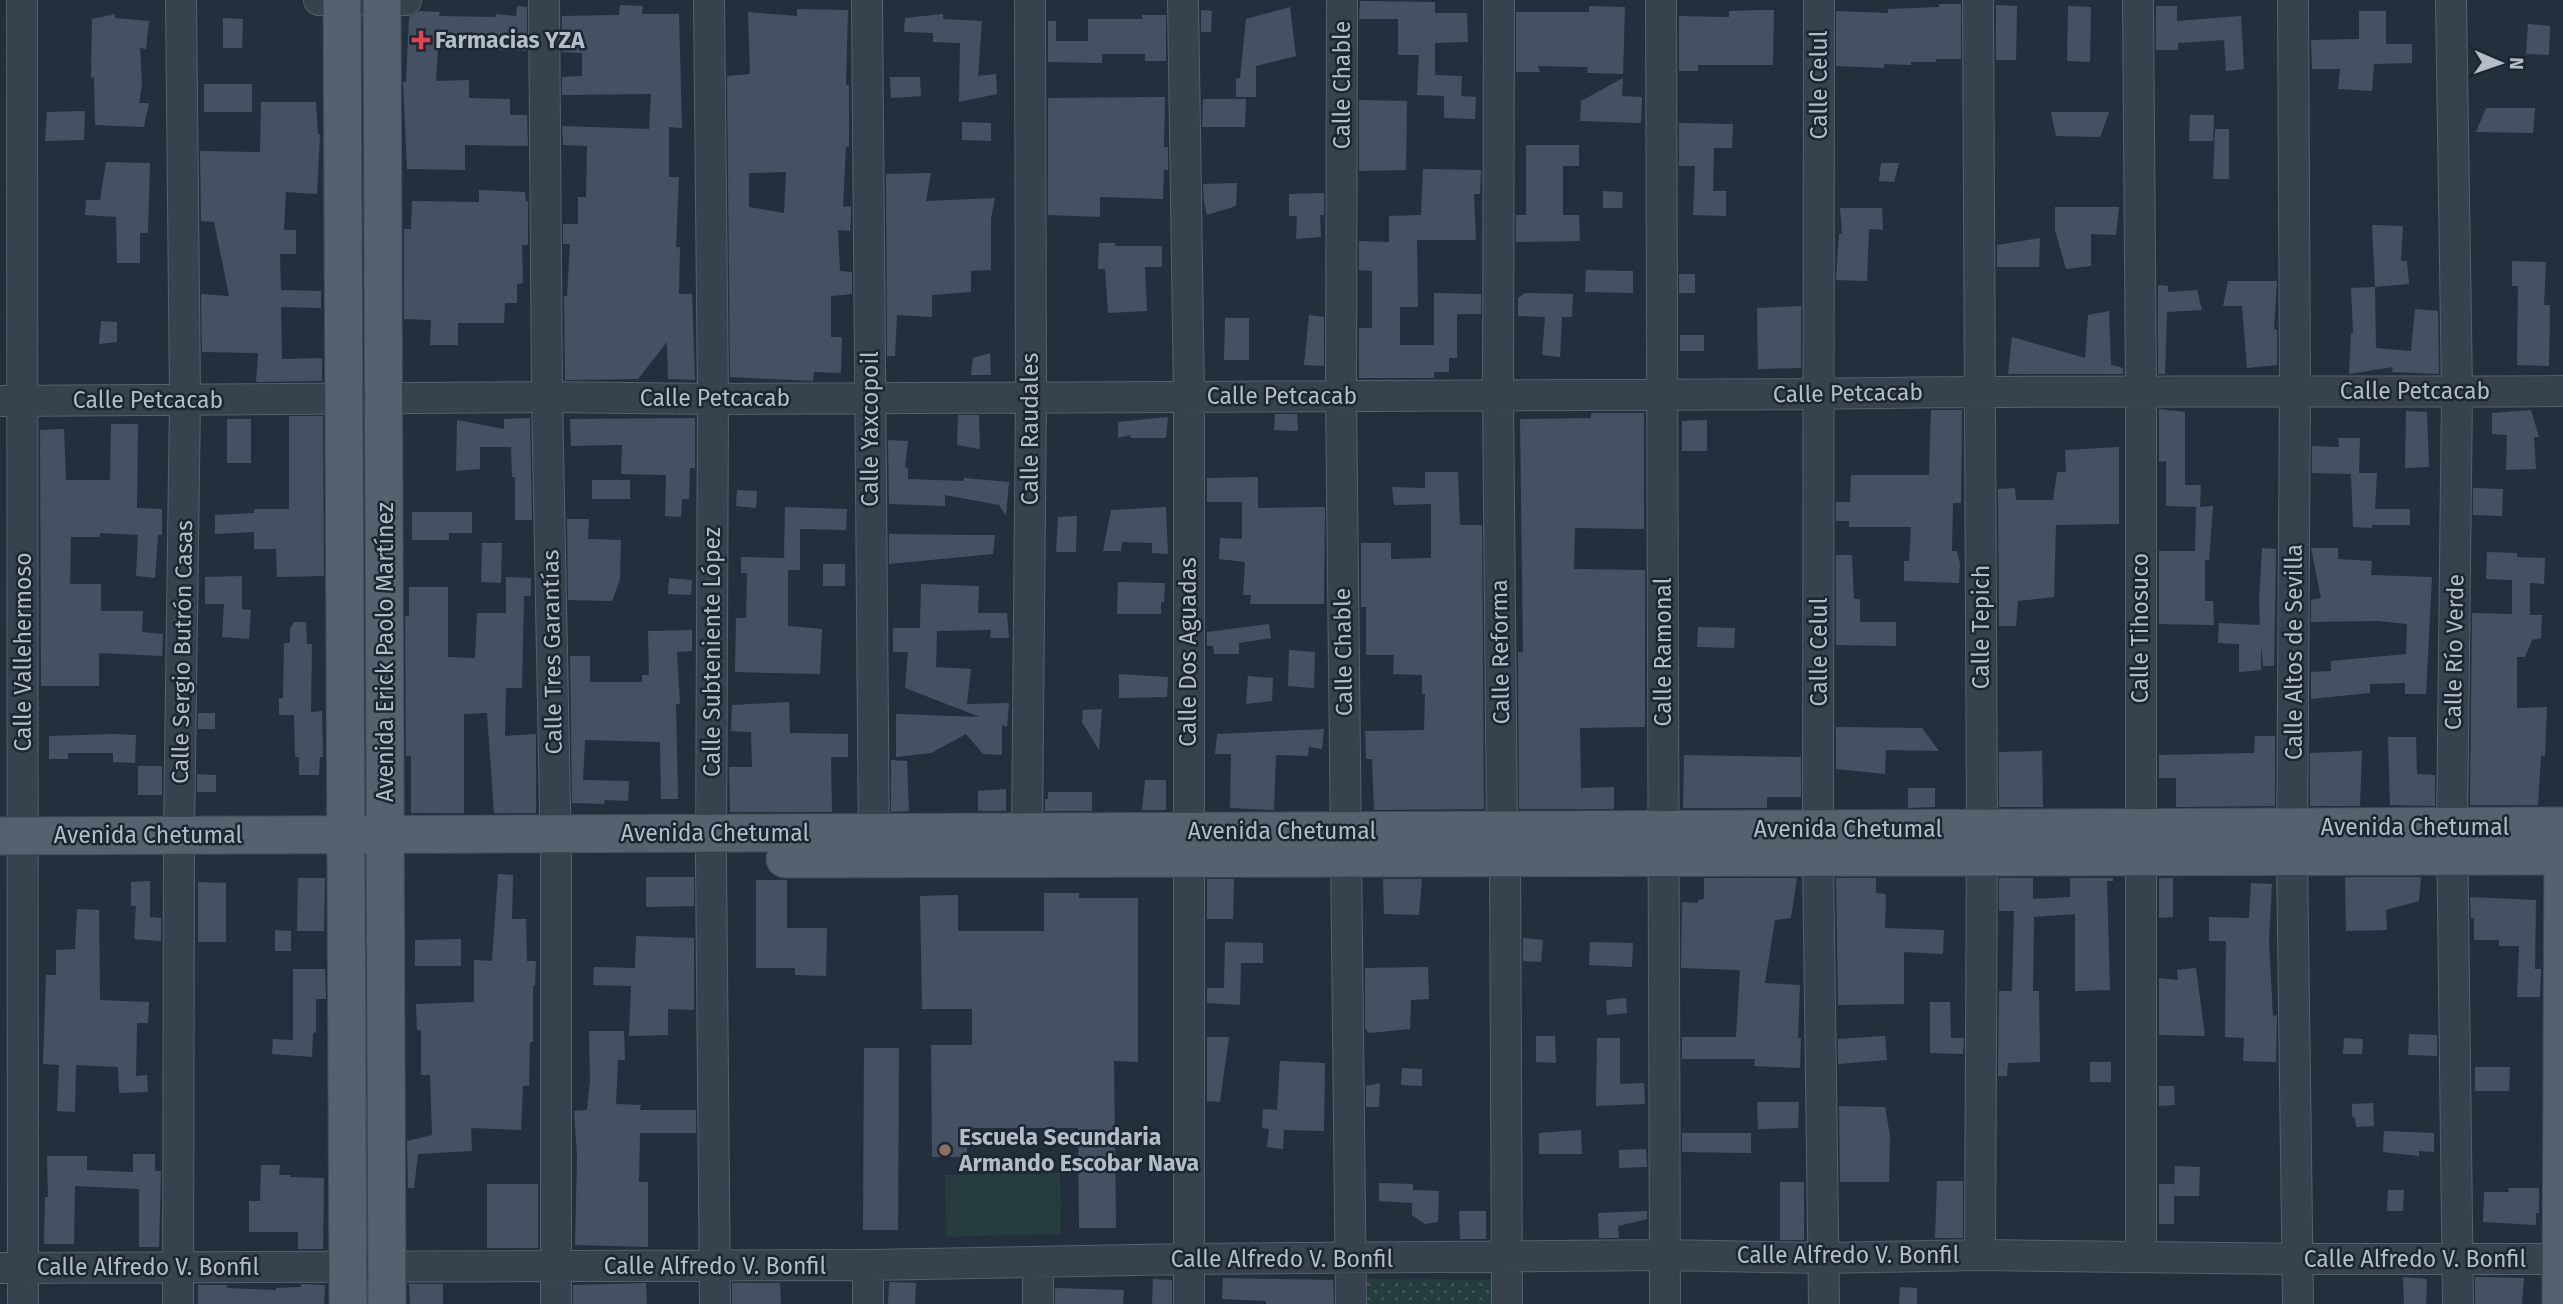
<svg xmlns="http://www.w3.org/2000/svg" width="2563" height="1304" viewBox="0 0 2563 1304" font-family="'Fira Sans',sans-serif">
<defs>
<pattern id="park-dots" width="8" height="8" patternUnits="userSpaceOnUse" patternTransform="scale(1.75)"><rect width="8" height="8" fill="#263c3f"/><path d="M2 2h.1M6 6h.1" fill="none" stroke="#435659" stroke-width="1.8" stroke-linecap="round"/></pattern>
</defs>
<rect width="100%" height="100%" fill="#242f3e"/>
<path fill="url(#park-dots)" d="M1366,1279L1491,1280V1304H1366Z"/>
<path fill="#263c3f" d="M1060,1173L1061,1234L946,1237L945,1175Z"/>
<path fill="#455162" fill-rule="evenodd" d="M1360,1L1435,2V13H1467L1468,42L1435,43V75L1462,76L1461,96L1476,97L1475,119L1444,118V96L1417,95L1419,55H1398V19H1359Z
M1939,4H1961V59H1936V62H1911V65L1884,64V68L1836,66V11L1888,13V9L1939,7Z
M620,5L643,6L642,14H679L682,128L669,127V177H679L676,247H680L679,294H692L695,380L668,379L667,342L638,379L565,380L564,296H567L570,244H563V224H578V197H586L587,146L563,145L562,126L649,129L651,94L562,95V77L582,76V53L562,52V16L619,15Z
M1996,5L2017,6L2016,60H1996Z
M517,6L527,7V51L438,48L436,81L469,80V98L510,99V115H527L528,146L465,145V170L407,169L403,82H406L409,17L419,11L440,12L439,16L495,17L496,14L516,16Z
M1589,6L1625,7L1623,74L1587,73L1588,67L1538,66L1540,72H1516V12H1589Z
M2068,6L2091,7L2090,62L2067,61Z
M2156,6H2177V21L2241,16L2244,69L2226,71L2224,40L2178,43V50H2156Z
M1290,7L1296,56L1256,66V97H1236V79L1240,78L1246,19Z
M797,9L848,10L846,85H849V147H846L843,207L851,206V217L850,231L838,230L840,271L852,272V294L831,296V337H842L841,373L814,372L813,381L730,377L727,76L750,74L748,12L797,16ZM786,172L784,213L749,207V173Z
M1201,10L1212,11L1211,32H1201Z
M1756,10H1774L1773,65H1698V71H1679V16L1729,17V11Z
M2359,11H2386V44H2412V63L2374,64L2372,91L2338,89L2340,69H2312L2311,40L2359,39Z
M115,14V18L149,21L146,49L140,48L142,84L139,103H149L144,127L95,125L94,77L91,78L92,19Z
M943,14V19L982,21L978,76L996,74L997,94L959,102L960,43L933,42V33L904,32L905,18Z
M1142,15H1166V61H1145V54H1102V63L1048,62V21H1056V41H1088V19H1142Z
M223,18L243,19L242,48H223Z
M2528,24L2550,26L2549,55L2526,54Z
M890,77H920L921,96L891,98Z
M1623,78L1622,96L1642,97L1641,123L1580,121L1581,101Z
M204,84H252V112H204Z
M1165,97L1164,147H1168V170H1164L1163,199L1100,197V217L1048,215V98Z
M1203,99H1246L1245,127H1202Z
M1359,100L1407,101L1406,170L1359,171Z
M261,102H316L318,134H320L317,194L286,192L284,230H296V254H280L281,290L321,291V308L281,307L282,359L322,358V381L256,382L258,353L202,352L201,294L229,296L214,222L201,221L200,151L260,152Z
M2486,108H2535L2533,133L2476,132Z
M85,111L84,140L45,141L47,112Z
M2051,112H2109L2100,137L2056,136Z
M2190,115H2214L2213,141H2189Z
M962,122L991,123V141L962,140Z
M1679,123L1733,124L1732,148H1714L1713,191H1726V216L1693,215L1695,166H1679Z
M2215,129H2229V179H2213Z
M1526,145H1579V166H1563V215H1579L1580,241L1516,242V215H1526Z
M106,162L150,163L148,233H140V263H117L116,217L85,215L86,200H100Z
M1881,163H1899L1894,182L1879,181Z
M1423,169L1481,170L1480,194H1474L1476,240H1417L1418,307H1400V345H1434V293L1481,294V314H1457V358H1449V372H1434V378H1359V328H1372V271L1359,270V241L1389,242V216L1421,215Z
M931,173L926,201L995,198L991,219V270L971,271V292L932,295V317L897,315L895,356H887L886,174Z
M1237,183L1236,206L1207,215L1204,202L1203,184Z
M479,190L525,192L526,201L528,202V245H522L523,283L517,284V303H505L504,323H458V345H430L431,320L404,319V229H411L412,201L479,202Z
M1603,191L1623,192L1622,208H1603Z
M1324,193V215H1320L1321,237L1296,239L1297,216H1289V194Z
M2055,207H2119L2116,235L2091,234V266L2066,269L2055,230Z
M1840,208H1882L1883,230L1869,229L1867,281L1836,280L1839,234H1842Z
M2372,225L2403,226L2401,261H2407L2409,284L2375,287Z
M2040,238L2039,267H1997V245Z
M1099,243H1115V246H1162V267H1145L1147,311L1108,313L1105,269H1098Z
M2512,261L2546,262L2544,305H2550L2549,366L2517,365L2518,286H2512Z
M1586,270L1633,271V293L1585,292Z
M1679,274H1695V293H1679Z
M2228,281H2277L2274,329L2277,330V365L2247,368L2242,306H2223Z
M2158,285L2168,286V292L2197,290L2202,310L2167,312L2165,374H2158Z
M2375,287L2376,348L2411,351L2415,309L2438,311L2439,374L2392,372L2393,367L2349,374L2351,333H2353L2351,288Z
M1525,293L1573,294L1572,317H1562L1560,357L1542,355L1545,317L1518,316V298Z
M1801,306V368L1758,369L1757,308Z
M2109,311L2111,365L2123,368V374H2008L2012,337L2085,358L2088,315Z
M1309,315L1324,317V366L1304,365Z
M1225,318H1249V360H1224Z
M101,321L117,322V342L99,344Z
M1680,335H1704V351H1680Z
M990,353L991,375H971L973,358Z
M2159,409L2185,412V485H2201L2200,507L2213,506L2209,560H2205V601H2213L2214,625L2159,624V551H2195L2196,507L2166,506V461L2159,462Z
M1931,410H1962L1961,503H1953L1952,551H1957L1960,564L1959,583L1904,581V561H1909L1911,527H1849V521H1836V502H1850L1851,475H1929Z
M2531,410L2539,437H2534L2536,469L2506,470L2507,435L2492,434V413Z
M2406,411L2427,412L2429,467L2405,468Z
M1591,413H1644V529L1575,528L1574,569L1645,570V727L1580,728L1581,788L1614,787V809H1519L1518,652H1523L1520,419L1591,418Z
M1275,414H1297L1298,431L1274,430Z
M958,415H979L980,449L957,445Z
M289,416H323L324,576L277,577L276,549H254V532L215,534V515L254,513V509H289Z
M1168,417L1166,438H1130L1131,435L1118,438V422Z
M530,418L532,520H515V477H512L511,447H480V469L456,471L457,420L504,429V419Z
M695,418V468H690L689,499H682L681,517L665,516L666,475L621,474L622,445L571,446L570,419Z
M227,419H251V463H227Z
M1707,420V451H1682V421Z
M111,424H138L137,508L162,509V535H158L155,578L136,576L138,535L100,533V537H71L70,584H101V611H143L142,632L163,634L162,656L99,653V686H41L40,430L64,429L66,480H110Z
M2338,438H2360L2359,473H2377L2375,509H2410V525H2372V528L2353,527L2351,474L2312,473V446L2339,447Z
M888,440L908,441L905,467L908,468V479L963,481L964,478L1009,482L1006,516L999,505L945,495V506L889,504Z
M2119,447V524L2056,525L2054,597L2018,601L2016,626H1999L1998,489L2015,488L2016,500H2053L2057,472H2066L2065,450Z
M1425,472H1458L1460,525H1482L1484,809L1374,810L1372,759H1366L1365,731L1424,730L1425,694H1422V675L1393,674L1394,655H1366V607H1361V543H1391V559L1431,558V504L1394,505L1392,487L1425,488Z
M1258,477V508L1325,507L1324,604H1250L1251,595H1243L1245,562L1219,559L1220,538L1242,539V502H1207V478Z
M592,480H630V499H592Z
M2473,488L2503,489L2502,516L2473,515Z
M737,490L757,491L756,508L736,506Z
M785,507L847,509L846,530L800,529V570H788V626L822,629L820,674L735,672L736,618H746L747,573H741V557L784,558Z
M1166,507L1168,554L1152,553V543L1122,542L1121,551H1103L1111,510Z
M412,512H472V533H449V540H412Z
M1077,516L1076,552H1056L1058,517Z
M567,519H589L588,539L621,540L620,579L612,601L568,600Z
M889,534L972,535H995L993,554L889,564Z
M482,543H502L501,583L481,582Z
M2262,548L2276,549L2274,666H2263L2261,645V670L2239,672V644L2218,643L2219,623L2260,625L2259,601Z
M2311,548H2338V559L2372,561L2371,575L2432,577L2426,694H2405V683L2370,684V693L2311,699V672L2331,671V661L2406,654L2407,624L2378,621L2311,622V600L2321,598Z
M2487,552L2517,553V557L2545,558L2544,584L2530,583V615H2542L2541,638L2532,640L2525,657H2517V708L2547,707L2545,756H2541L2538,805H2470L2472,613L2512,614V580L2486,579Z
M1836,555H1852L1854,599H1860V622H1896V646L1836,645Z
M823,564H845V586H823Z
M242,576V609L251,610L249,639L222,637L224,604H205V577Z
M506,577L531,578V596H524L522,688H506L505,736L536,734V813H494L487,713L464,714V813H411V756H406L405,616H409V587H448V657L475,658L477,613H506Z
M669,578L692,580L691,595L668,594Z
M1118,582L1165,583L1164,602H1161V614H1117Z
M921,584L979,586L978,613H1007L1009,638H990L991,630L937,631L936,667L971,669L967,704L1009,703L1007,727L1002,725V755L983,754L966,734L931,753L896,757V714L980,717L905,688L908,652H893V628H920Z
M294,622H306L307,644H312L311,712L322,711L323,757H320L319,775H299V757H295L294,715H279V698H283L284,643H290V629Z
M1269,624L1271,638L1239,643V654H1214L1213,646H1207V632Z
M1698,627L1735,628L1734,648L1697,647Z
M692,630V651L677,652L680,704H676L678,799H661L660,742L585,740L583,780L629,781L628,801L605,800L604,804L572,803L570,656H590V682H642V675H649L648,631Z
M1289,650L1315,652L1314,688L1288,686Z
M1119,674L1168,677L1167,697L1119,698Z
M1248,676L1273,678L1272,701L1246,704Z
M789,702L790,733L848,734V757H831L832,812H730L729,767H752L751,732L731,731L732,705Z
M1102,709L1099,750L1082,722L1083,710Z
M198,713H215V729H198Z
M1836,727L1922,728L1939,751L1886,750L1885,774L1836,769Z
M1324,729L1322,749L1309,747L1308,756L1276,755L1274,810L1230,808L1231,754H1215L1217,734Z
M114,734L136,735L135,763L113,762V753H68V759H49V736Z
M2255,736H2275V806L2176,807V778H2159V755L2254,753Z
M2388,737H2416L2417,774L2435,775V806L2390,805Z
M2042,751L2043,807H1999V752Z
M2362,751L2360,806H2310V753Z
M1684,755L1801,757V797H1767V808H1683Z
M891,760L907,761L909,811L891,812Z
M138,766H162V795H138Z
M197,774L216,775V792H197Z
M1145,780H1166V810H1142Z
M1908,788H1935V807L1908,808Z
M1006,789V811H978V791Z
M1048,792H1092V811H1045V799H1048Z
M498,874L513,875L512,919H526L527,961H536L535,986H533V1042H530L529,1086H523L521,1130L471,1128L472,1151L418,1154L414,1188H408L407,1141L432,1135L430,1075H421V1030H417L416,1004L474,1002V960L492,961Z
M646,877H694V906L646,907Z
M2345,877H2421L2419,901L2386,910L2387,930L2346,931Z
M298,878H325L324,931H297Z
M1704,878H1797L1791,918L1775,920L1765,983L1800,985L1798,1038H1801L1800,1068L1754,1066L1755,1059H1682V1037H1736L1740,970L1681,968L1682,902L1698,903V900L1704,899Z
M1836,878H1876V893L1886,894L1885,928L1944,930L1943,954L1904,952V1004L1838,1005Z
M1999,878H2033V899L2070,897V878H2113V881H2107L2110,990L2075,991V914L2034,917L2033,991H2039L2040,1062L2008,1063L2007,1076H1998L1999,991H2012L2014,911H1999Z
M2159,878H2173V917L2159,918Z
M1207,879H1234L1233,919H1207Z
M1383,879H1422L1419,915L1384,914Z
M756,880H787V928H827L826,976L795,975V968H756Z
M150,881V917L161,918V941L134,939L136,906H131V882Z
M198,882L226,883V942H198Z
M2251,883L2272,884L2269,942L2273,1016L2277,1015L2276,1062L2243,1061L2244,1038L2225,1037L2226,941H2209V917L2249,918Z
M1044,893H1079V898H1138V1062L1114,1061L1116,1228H1079L1078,1128H967V1157H932L931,1045H972V1009H922L920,896L958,895V931H1044Z
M2470,897L2536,900L2535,969H2541L2540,997H2517L2519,946H2499V940H2474V918H2471Z
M77,909L99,910L100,1000L149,1002L148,1023H137L136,1076L147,1075L148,1092L119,1093L118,1067L76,1065L75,1112L57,1111L59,1065L43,1064L46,975H56V950L75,949Z
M275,930L291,931V951H275Z
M636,936L694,938V1010L668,1009V1035L629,1036L631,986L593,985L594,967L635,968Z
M1523,938L1543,940L1541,962L1523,961Z
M461,939V966H415V940Z
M1225,942L1263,943V963H1241L1240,1005L1207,1003V988H1224Z
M1590,942L1633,943L1632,967L1589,965Z
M1428,967L1429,999L1411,1000L1410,1029L1369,1033L1365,1028V968Z
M2196,968L2205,1036L2159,1035V978L2178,980L2177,970Z
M293,969H325L326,999H316V1032L313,1033L312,1057L272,1054L273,1039L293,1040Z
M1626,998L1627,1013L1607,1015L1606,1000Z
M1930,1002H1950L1951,1038H1964L1963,1054L1930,1053Z
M589,1031H624L625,1060H618L616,1104L641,1105L640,1110H696V1133H640L639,1182H648V1247L575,1245L577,1157L574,1111L587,1110L590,1080Z
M2409,1034L2437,1035V1056L2408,1055Z
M1536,1036H1555L1556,1063L1536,1062Z
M1885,1036L1887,1060L1838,1064V1039Z
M1207,1037H1229L1220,1102L1207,1101Z
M1597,1038H1620V1084L1644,1083L1645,1104L1596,1106Z
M2344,1038L2363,1039L2362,1054H2343Z
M864,1048H899L898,1230H863Z
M1280,1061L1325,1063L1324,1131L1284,1130L1283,1149L1267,1147L1269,1129L1262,1128L1263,1109L1277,1110Z
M2090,1062H2111V1082H2090Z
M2475,1067H2510L2509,1091H2475Z
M1402,1068L1422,1069V1086L1401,1085Z
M1380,1083L1379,1107H1366V1086Z
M2159,1086H2174L2175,1105L2159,1106Z
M1757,1102H1799L1798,1128L1758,1129Z
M2373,1103L2374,1126L2356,1127L2355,1118L2352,1116V1104Z
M1839,1106L1885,1107L1890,1136L1889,1182H1840Z
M1581,1130L1582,1154H1539V1133Z
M2384,1131L2434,1133V1152L2419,1151V1156L2383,1152Z
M1682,1133H1751V1153L1682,1152Z
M1646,1149L1647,1167L1619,1168V1150Z
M133,1154H155V1171H161L159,1247H139V1189L75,1186L74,1244H44L45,1197H48L47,1156H87V1170L133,1172Z
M261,1165H280L279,1175H291L290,1177L324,1178L323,1249H298V1232H249V1201H260Z
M2175,1166L2200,1167L2199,1196H2174V1224H2159V1184H2174V1194Z
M1937,1181H1963V1238H1935Z
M1780,1182H1804V1240H1780Z
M1379,1183L1413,1184V1190L1439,1191L1438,1222L1425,1224L1412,1215V1203L1379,1201Z
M487,1184H538V1248H487Z
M2508,1188H2539V1213H2536V1225L2483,1222L2484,1192H2509Z
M2388,1190H2404L2403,1211H2387Z
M1459,1211H1486V1239H1460Z
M1647,1211V1219L1618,1226L1619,1238H1599L1598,1213Z
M2403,1277L2427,1279L2426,1304H2404Z
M2475,1277L2524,1278L2522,1304H2475Z
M1223,1278L1333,1280L1334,1304H1266V1301L1222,1299Z
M1153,1279L1172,1280V1304H1152Z
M889,1282L916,1283L915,1304H888Z
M646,1283L647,1304H573V1285Z
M732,1283H780L781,1304H732Z
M301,1284L325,1285L324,1304H198V1285H227V1288L276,1290V1288L301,1287Z
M409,1284H443V1304H410Z
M1900,1287L1917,1288V1304H1899Z
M1055,1288L1124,1290L1123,1304H1055Z"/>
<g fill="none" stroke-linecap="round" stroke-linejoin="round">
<g stroke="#565f6c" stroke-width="32">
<path id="minor" d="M22,0L23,1304
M319,0H406
M544,0L547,397L556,859V1304
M709,0L713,399L711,859L715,1304
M867,0L874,854
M1183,0L1189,396V1304
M1342,0L1341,396L1351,1304
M1499,0L1498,395L1502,830L1505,857L1507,1304
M1661,0L1665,1304
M1819,0L1818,857L1824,1304
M1978,0L1982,828L1980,1255
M2138,0L2141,393V1255
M2293,0L2295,390L2292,856L2298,1304
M2451,0L2457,392L2452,826L2458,1304
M0,401L547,397L713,399L1818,394C2066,389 2315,393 2563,391
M1025,854L1027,832L1031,397L1030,0
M868,1265V1304
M0,1268L868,1265L1188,1259L1665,1255L1823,1258L1980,1255L2298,1259H2563
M178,1304L179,835L185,399L181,0
M1038,1304V1263"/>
</g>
<g stroke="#414a57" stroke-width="39">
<path id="major" d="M342,0L348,1304
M382,0L387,1304
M0,836L2563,826
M785,859L2563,856
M2561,1304L2563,844"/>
</g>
<use href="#minor" stroke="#38414e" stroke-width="30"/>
<use href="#major" stroke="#56606e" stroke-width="37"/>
</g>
<path fill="#e0444e" stroke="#1d2633" stroke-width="2.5" d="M417.5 29.5h7v7h7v7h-7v7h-7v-7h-7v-7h7z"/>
<circle fill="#8d6e63" stroke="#1d2633" stroke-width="2.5" cx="945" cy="1150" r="7"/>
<g text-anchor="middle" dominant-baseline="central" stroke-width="5" stroke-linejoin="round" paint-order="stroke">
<g font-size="23" font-weight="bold" fill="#b4bcc9" stroke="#1d2633" text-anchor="start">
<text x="435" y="40">Farmacias YZA</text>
<text x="959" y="1137">Escuela Secundaria<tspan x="959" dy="26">Armando Escobar Nava</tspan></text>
</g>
<g font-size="23" fill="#b4bcc9" stroke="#1d2633">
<text transform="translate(1342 85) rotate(-90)">Calle Chable</text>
<text transform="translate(1819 85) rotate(-90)">Calle Celul</text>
<text x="2415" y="391">Calle Petcacab</text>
<text transform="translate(1848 393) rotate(-1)">Calle Petcacab</text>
<text x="1282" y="396">Calle Petcacab</text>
<text x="715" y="398">Calle Petcacab</text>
<text x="148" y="400">Calle Petcacab</text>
<text transform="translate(870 429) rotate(-90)">Calle Yaxcopoil</text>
<text transform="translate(1030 429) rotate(-90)">Calle Raudales</text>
<text transform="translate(1981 627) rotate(-90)">Calle Tepich</text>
<text transform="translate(2140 628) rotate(-90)">Calle Tihosuco</text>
<text transform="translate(23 652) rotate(-90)">Calle Vallehermoso</text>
<text transform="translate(182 652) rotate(-89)">Calle Sergio Butrón Casas</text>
<text transform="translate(385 652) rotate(-90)">Avenida Erick Paolo Martínez</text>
<text transform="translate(552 652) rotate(-91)">Calle Tres Garantías</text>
<text transform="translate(712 652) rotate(-90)">Calle Subteniente López</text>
<text transform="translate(1188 652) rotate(-90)">Calle Dos Aguadas</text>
<text transform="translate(1343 652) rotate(-91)">Calle Chable</text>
<text transform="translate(1500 652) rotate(-91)">Calle Reforma</text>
<text transform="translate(1663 652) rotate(-90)">Calle Ramonal</text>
<text transform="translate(1819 652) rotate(-90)">Calle Celul</text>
<text transform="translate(2294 652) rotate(-90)">Calle Altos de Sevilla</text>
<text transform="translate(2454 652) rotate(-89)">Calle Río Verde</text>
<text x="2415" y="827">Avenida Chetumal</text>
<text x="1848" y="829">Avenida Chetumal</text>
<text x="1282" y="831">Avenida Chetumal</text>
<text x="715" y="833">Avenida Chetumal</text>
<text x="148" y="835">Avenida Chetumal</text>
<text x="1848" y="1255">Calle Alfredo V. Bonfil</text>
<text x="1282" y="1259">Calle Alfredo V. Bonfil</text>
<text x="2415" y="1259">Calle Alfredo V. Bonfil</text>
<text x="715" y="1266">Calle Alfredo V. Bonfil</text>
<text x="148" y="1267">Calle Alfredo V. Bonfil</text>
</g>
</g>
<g transform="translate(2500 63) rotate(92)" stroke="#1d2633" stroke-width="5" paint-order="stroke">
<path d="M0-5L12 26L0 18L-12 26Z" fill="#b4bcc9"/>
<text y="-10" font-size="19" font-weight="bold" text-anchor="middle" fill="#b4bcc9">N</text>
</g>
</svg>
